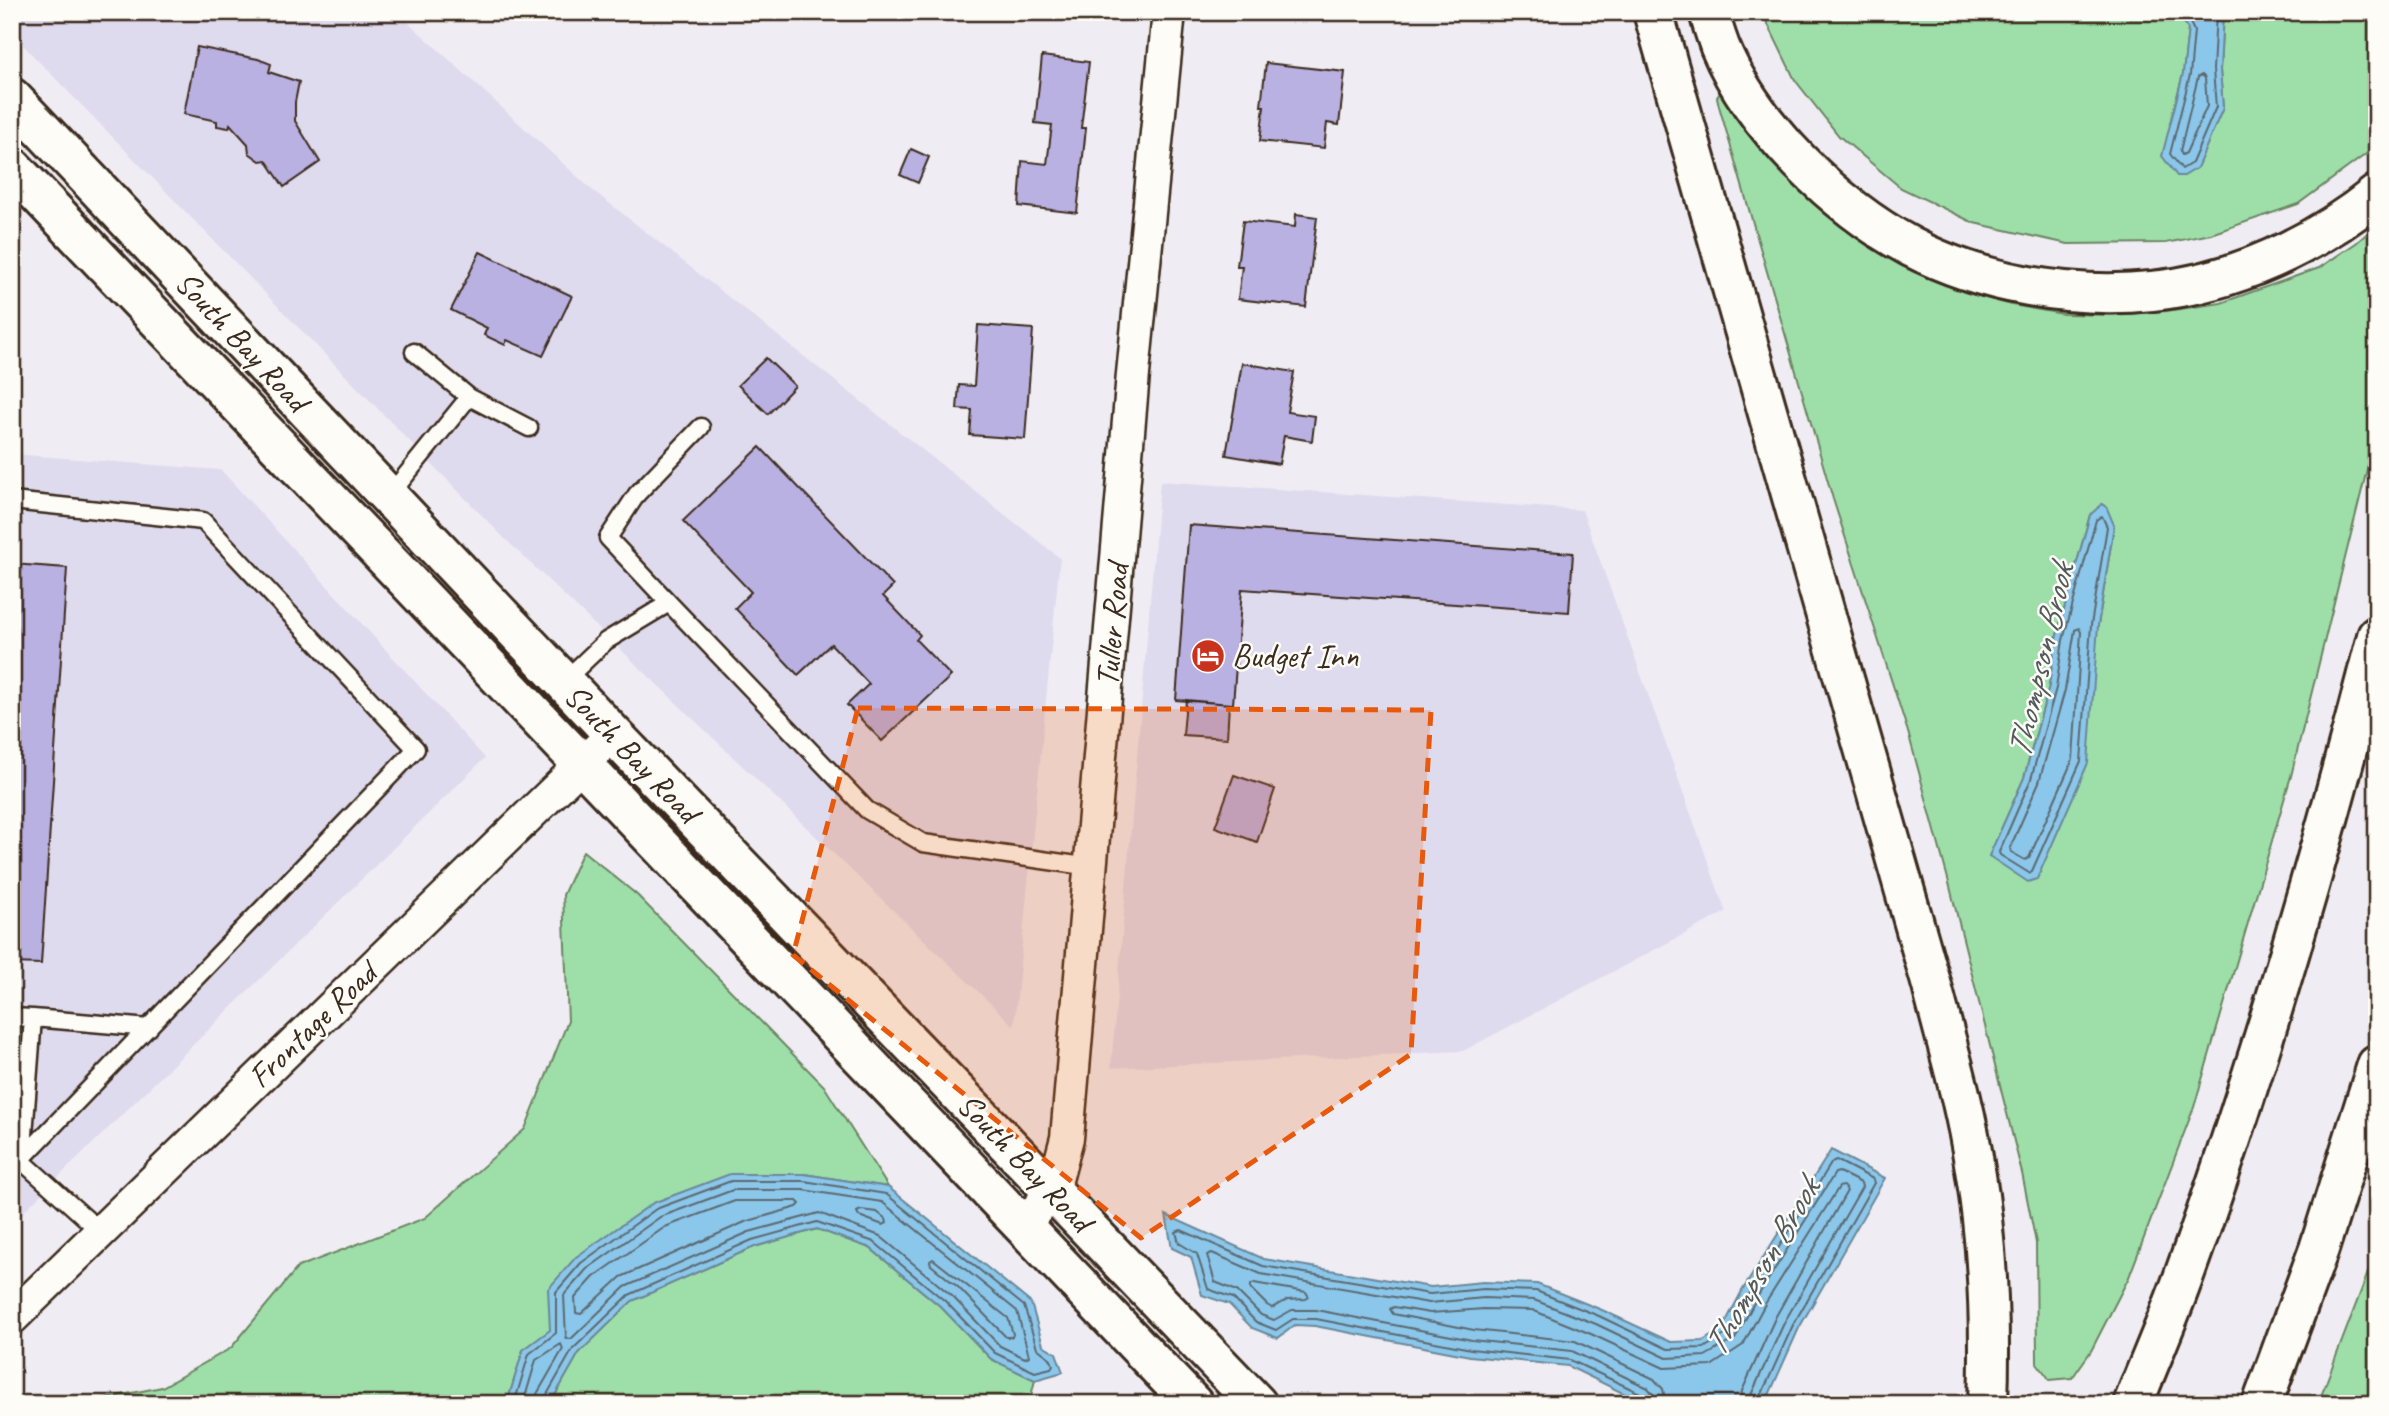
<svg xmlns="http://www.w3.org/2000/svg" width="2389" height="1416" viewBox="0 0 2389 1416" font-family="Caveat,sans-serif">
<rect width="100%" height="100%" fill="#efedf3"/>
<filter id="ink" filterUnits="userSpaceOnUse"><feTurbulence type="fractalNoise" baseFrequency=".0143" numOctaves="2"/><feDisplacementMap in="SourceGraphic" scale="14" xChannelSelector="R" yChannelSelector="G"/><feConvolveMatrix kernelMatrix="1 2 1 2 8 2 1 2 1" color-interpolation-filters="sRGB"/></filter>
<g filter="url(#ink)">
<path fill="#dfdbee" d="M12,12H397L590,188L1060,558L1014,1026L502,536L12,34Z
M12,454L221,470L485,758L12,1223Z
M1160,481L1582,510L1726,912L1463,1051L1111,1068Z"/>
<path fill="#9edfa9" stroke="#6c8464" stroke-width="2" fill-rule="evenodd" d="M1762,12H2179L2178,15L2188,29L2183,74L2170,123L2223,108L2220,70L2223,12H2377V146L2298,204L2211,234L2166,243L2068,244L1974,223L1901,188L1839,136L1795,80Z
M1727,92L1758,139L1817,206L1869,242L1964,292L2012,305L2063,314L2113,315L2166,311L2221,303L2319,268L2356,243L2377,225V429L2291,776L2194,1107L2129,1277L2091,1351L2072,1378L2050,1380L2037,1363L2036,1243L2022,1173L1948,879L1908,732L1833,499L1719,106L1717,97L1720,93ZM2090,515L2114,526L2098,625L1989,857L2024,778L2049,686L2056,639Z
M583,851L637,895L824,1086L888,1187L804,1174L550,1331L523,1350L508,1400L503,1404H76L162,1387L231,1348L298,1267L425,1218L525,1129L568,1021L563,895Z
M817,1229L870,1248L940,1306L991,1359L1035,1380L1029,1404H550L579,1353L632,1301L754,1247Z
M2377,1249V1404H2318Z"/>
<path fill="#8bc7eb" stroke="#6b8899" stroke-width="2" d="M2179,12H2223L2220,70L2223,108L2197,168L2184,176H2177L2162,156L2183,74L2188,29L2178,15Z
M2102,504L2106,506L2114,525L2098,625L2088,763L2037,879L2028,882L1989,856L2024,778L2049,686L2056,639L2090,515Z
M1831,1150L1885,1178L1799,1328L1765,1404H1645L1568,1366L1470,1356L1315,1326L1295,1325L1278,1338L1252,1328L1229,1304L1202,1295L1191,1257L1172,1248L1166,1215L1264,1259L1431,1287L1483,1282L1537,1284L1602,1310L1671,1342L1703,1341L1722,1329L1742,1291Z
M730,1174H804L888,1187L1031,1303L1043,1345L1056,1353L1063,1372L1035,1380L991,1359L940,1306L870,1248L817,1229L754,1247L632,1301L579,1353L550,1404H503L508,1400L523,1350L550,1330L548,1289L576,1257L653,1203Z"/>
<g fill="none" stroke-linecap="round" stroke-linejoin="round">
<path stroke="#5b6970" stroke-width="2" d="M2185,12L2194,31L2190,75L2170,154L2182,169L2192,163L2216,107L2213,70L2216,12
M2202,75L2205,78L2207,106L2186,153L2182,155L2180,151L2198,77Z
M2102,516L2107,527L2091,625L2081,761L2032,871L2029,873L2000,855L1999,852L2031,779L2056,688L2063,640L2096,520Z
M2079,628L2081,632L2073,759L2029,858L2025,860L2011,852L2010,848L2039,782L2065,690L2075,630Z
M733,1190H803L882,1202L1017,1311L1029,1356L1025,1358L1000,1346L951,1295L880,1236L819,1213L749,1232L625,1287L571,1339L566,1338L564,1295L587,1269L660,1217Z
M735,1201H797L800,1204L797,1207L745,1222L621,1277L581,1314L576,1313L575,1298L594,1277L665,1227Z
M861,1210L877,1212L886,1219L887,1223L883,1225L859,1216L857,1212Z
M933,1259L1008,1318L1013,1334L1012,1337H1006L958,1287L931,1265L930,1261Z
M1254,1283L1306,1292L1309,1297L1306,1299L1287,1300L1272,1308L1267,1305L1251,1289V1285Z
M514,1404L529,1354L556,1333V1292L581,1263L656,1209L731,1181H804L886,1194L1024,1306L1037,1348L1050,1358L1053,1365L1051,1368L1035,1372L995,1353L945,1301L874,1242L817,1222L752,1240L629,1295L573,1349L545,1398L544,1404
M523,1404L536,1360L561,1344L563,1349L537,1394L536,1404
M1646,1404V1398L1642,1394L1570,1360L1471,1349L1316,1319H1293L1276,1330L1256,1322L1233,1298L1208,1289L1197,1254L1179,1243L1176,1232L1181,1230L1263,1266L1430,1294L1484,1289L1536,1291L1599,1316L1668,1349L1704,1348L1728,1333L1749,1295L1832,1162L1836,1160L1873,1179L1874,1183L1793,1325L1760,1398L1759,1404
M1655,1404L1653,1394L1648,1388L1572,1351L1472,1340L1316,1310H1292L1274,1320L1261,1315L1237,1291L1215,1282L1207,1255L1212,1253L1261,1274L1429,1303L1484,1298L1534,1300L1596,1324L1667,1358L1705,1356L1735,1339L1756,1299L1835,1173L1839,1172L1861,1183L1862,1187L1785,1321L1751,1395L1750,1404
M1666,1404L1663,1389L1654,1379L1575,1341L1474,1330L1393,1314L1390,1309L1394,1307L1430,1313L1484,1309L1532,1310L1591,1334L1664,1368L1711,1366L1743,1345L1765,1304L1839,1187L1843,1186L1847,1191L1776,1316L1742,1391L1740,1404"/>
</g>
<path fill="#b9b1e2" stroke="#3b2a1e" stroke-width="2" d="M197,47L258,59L271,64L269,72L299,82L295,102V121L320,162L284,187L266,160L260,161L249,153L248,144L230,124L229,128L217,126V121L184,114Z
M1042,56L1089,62L1081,128H1086L1077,213L1019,206L1022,161L1047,164L1052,125L1035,123Z
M1266,63L1345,72L1339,125L1327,123L1324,148L1260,141L1264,106H1261Z
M911,149L929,157L918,183L900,175Z
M1296,214L1317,217L1306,307L1238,299L1242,266H1237L1243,221L1295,227Z
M480,252L572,296L543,356L507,340L505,345L484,335L487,328L451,310Z
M978,325L1033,329L1025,439L970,435L972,410L957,409L959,385L974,386Z
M766,358L795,386L768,414L738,385Z
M1242,363L1294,372L1287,412L1315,416L1312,441L1284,436L1279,464L1226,455Z
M760,447L893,586L883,596L920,635L916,640L951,676L882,741L847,705L869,684L831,644L798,675L735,608L751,592L683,521Z
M1189,525L1573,553L1569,612L1242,589L1233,704L1176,700Z
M12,564L67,568L41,964L12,963Z
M1186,700L1229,704L1227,738L1183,735Z
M1234,775L1275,789L1257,842L1215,827Z"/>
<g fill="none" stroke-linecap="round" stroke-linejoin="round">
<g stroke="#3b2a1e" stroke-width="21">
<path id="service" d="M469,397L529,428
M389,496L469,397L414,352
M12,501L203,521L416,749L12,1169
M669,603L608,538L637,494L701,427
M564,681L606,641L669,603L867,810L923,843L1091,867
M12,1017L33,1018L22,1161L101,1232
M33,1018L149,1028"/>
</g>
<g stroke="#3b2a1e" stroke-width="37">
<path id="minor" d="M1023,1225L1053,1191L1067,1138L1133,374L1169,12
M12,1318L613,734"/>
</g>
<g stroke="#3b2a1e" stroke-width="44">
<path id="tertiary" d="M12,98L613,734L1257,1404
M12,167L1193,1404"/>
</g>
<g stroke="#3b2a1e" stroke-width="44">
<path id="motorway" d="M1653,12L1932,986C1947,1045 1965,1104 1974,1163C1988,1243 1991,1323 1988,1404
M1709,12C1712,24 1716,36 1720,47C1753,126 1836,207 1911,247C1982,284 2072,299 2152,291C2234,283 2314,245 2377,194
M2133,1404C2149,1363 2167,1322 2182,1281C2259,1069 2321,854 2377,636
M2262,1404L2319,1249L2377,1065"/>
</g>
<use href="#service" stroke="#fdfcf7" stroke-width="16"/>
<use href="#minor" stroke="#fdfcf7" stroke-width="32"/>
<use href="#tertiary" stroke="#fdfcf7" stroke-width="38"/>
<use href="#motorway" stroke="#fdfcf7" stroke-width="38"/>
</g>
</g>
<path fill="#e8590c" fill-opacity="0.2" stroke="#e8590c" stroke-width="5" stroke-dasharray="14 9" stroke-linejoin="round" d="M858,708L1431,710L1411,1054L1141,1238L793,955Z"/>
<defs>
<g id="hotel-disc" transform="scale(1.75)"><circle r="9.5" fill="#c8321e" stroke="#fdfcf7"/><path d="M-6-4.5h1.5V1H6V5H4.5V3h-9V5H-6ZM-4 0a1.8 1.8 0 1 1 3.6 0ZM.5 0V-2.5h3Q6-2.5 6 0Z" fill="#fff"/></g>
</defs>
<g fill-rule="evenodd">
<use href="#hotel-disc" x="1208" y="656"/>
</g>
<g text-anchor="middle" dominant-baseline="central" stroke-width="5" stroke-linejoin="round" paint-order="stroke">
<g font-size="33" fill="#3b2a1e" stroke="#fdfcf7">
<text transform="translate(242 341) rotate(47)">South Bay Road</text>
<text transform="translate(1112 625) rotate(-85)">Tuller Road</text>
<text transform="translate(632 753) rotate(46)">South Bay Road</text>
<text transform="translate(312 1025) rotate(-44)">Frontage Road</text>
<text transform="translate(1025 1162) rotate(46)">South Bay Road</text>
</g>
<g font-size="33" fill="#3b2a1e" stroke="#fdfcf7" text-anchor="start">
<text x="1232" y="656">Budget Inn</text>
</g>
<g font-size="35" font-style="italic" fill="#53595c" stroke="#fdfcf7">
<text transform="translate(2040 661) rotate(-77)">Thompson Brook</text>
<text transform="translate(1761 1267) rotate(-60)">Thompson Brook</text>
</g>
</g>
<rect width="2389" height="1416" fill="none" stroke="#fdfcf7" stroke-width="42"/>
<rect x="21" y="21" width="2347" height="1374" fill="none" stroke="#3b2a1e" stroke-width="2.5" filter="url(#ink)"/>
</svg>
